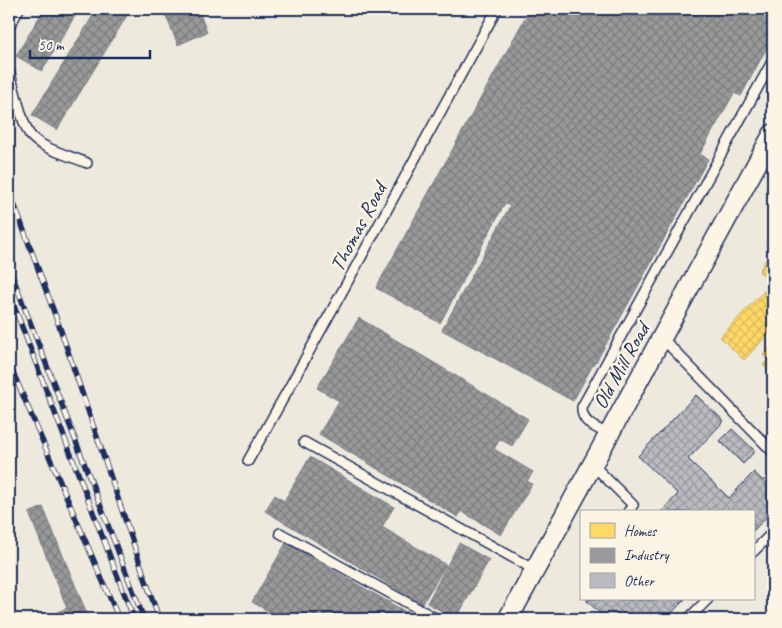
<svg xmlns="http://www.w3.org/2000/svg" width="782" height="628" viewBox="0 0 782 628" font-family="Caveat,sans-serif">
<defs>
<pattern id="homes-cross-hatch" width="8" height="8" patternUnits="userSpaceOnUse" patternTransform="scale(1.25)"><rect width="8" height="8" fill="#ffd966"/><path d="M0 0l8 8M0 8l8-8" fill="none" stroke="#dabb5b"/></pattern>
<pattern id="industry-cross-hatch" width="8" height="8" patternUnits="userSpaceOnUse" patternTransform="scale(1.25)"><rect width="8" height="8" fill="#999"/><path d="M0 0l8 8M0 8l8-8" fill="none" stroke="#7c7d80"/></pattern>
<pattern id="building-cross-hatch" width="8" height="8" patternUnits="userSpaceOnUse" patternTransform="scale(1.25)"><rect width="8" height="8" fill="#babbbe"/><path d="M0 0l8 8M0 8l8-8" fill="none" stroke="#96989e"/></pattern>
</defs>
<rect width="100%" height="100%" fill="#eee9dd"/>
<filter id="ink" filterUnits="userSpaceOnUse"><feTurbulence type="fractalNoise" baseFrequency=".02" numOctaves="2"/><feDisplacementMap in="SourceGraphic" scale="10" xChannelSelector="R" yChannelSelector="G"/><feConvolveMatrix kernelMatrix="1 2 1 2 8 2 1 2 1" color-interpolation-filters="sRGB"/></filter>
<g filter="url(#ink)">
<path fill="url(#homes-cross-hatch)" stroke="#bba664" d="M773,229V247L766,243Z
M773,247V280L759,272Z
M764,291L773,300V314L769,318L773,322V329L744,360L720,337Z
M773,344V375L763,365L768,360L763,355Z"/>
<path fill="url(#industry-cross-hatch)" stroke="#737987" d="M44,9H79L42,71L16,56Z
M97,9H131L57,130L32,115Z
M163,9H208L199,12L207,32L178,45Z
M530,9H755L773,19V36L741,96L734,93L700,154L708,159L596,362L595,361L573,401L442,330L510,206L505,203L440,323L376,288Z
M359,318L528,419L512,446L500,439L494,449L533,472L527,481L532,484L501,535L461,511L458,517L319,434L339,401L317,388Z
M310,457L394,507L382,527L446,565L422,604L265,511L275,495L284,501Z
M43,507L89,619H41L67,608L29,513Z
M286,543L418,619H282L252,602Z
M459,543L489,560L456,619L427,603Z"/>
<path fill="url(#building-cross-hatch)" stroke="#1b2f5e" d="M696,395L724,421L688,459L729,498L754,472L763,481L773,471V510L753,531V512H661L678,494L638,456Z
M732,429L755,451L743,464L720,441Z
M587,599L654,600L685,599L666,619H619L615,615L611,619H606L587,601Z"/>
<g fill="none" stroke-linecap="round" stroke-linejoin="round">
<g stroke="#1b2f5e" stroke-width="12">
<path id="service" d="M9,27L19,9
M9,70C13,83 23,128 31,136C42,149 71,156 87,163
M662,338L773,452
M609,434C596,428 581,423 582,407L773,60
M304,442L535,570
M248,461C333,311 414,159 497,9
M592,464L633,505L628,512
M280,533L437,619
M753,552L773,532
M688,619L708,599"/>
</g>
<g stroke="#1b2f5e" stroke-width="22">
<path id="minor" d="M508,619L773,134"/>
</g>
<use href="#service" stroke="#fcf5e5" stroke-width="9"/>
<use href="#minor" stroke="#fcf5e5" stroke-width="19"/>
<g stroke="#1b2f5e" stroke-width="5.5">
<path id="rail" d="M9,190L61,331L159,619
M9,267L144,619
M9,293L134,619
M9,363L119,619"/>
</g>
<use href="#rail" stroke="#fcf5e5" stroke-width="4" stroke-dasharray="11" stroke-linecap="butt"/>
</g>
</g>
<g text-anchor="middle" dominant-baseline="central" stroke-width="5" stroke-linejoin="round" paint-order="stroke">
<g font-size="21" fill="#1b2f5e" stroke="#fcf5e5">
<text transform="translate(358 227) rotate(-62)">Thomas Road</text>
<text transform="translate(621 366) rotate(-61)">Old Mill Road</text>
</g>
</g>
<rect width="782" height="628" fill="none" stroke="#fcf5e5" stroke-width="30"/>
<rect x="15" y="15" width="752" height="598" fill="none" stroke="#1b2f5e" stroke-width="2" filter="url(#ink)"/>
<rect x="580" y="510" width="175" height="90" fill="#fcf5e5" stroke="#a2a6af"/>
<rect x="590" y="523" width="25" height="15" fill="#ffd966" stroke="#a2a6af"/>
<text x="624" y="536" font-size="15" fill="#1b2f5e">Homes</text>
<rect x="590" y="548" width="25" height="15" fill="#999999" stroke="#a2a6af"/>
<text x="624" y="560" font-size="15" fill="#1b2f5e">Industry</text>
<rect x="590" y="573" width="25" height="15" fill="#babbbe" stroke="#a2a6af"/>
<text x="624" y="586" font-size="15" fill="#1b2f5e">Other</text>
<path d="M30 50v8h120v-8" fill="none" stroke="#1b2f5e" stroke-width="2.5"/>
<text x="38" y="50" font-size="15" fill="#1b2f5e" stroke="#fcf5e5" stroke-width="4" paint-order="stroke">50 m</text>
</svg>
